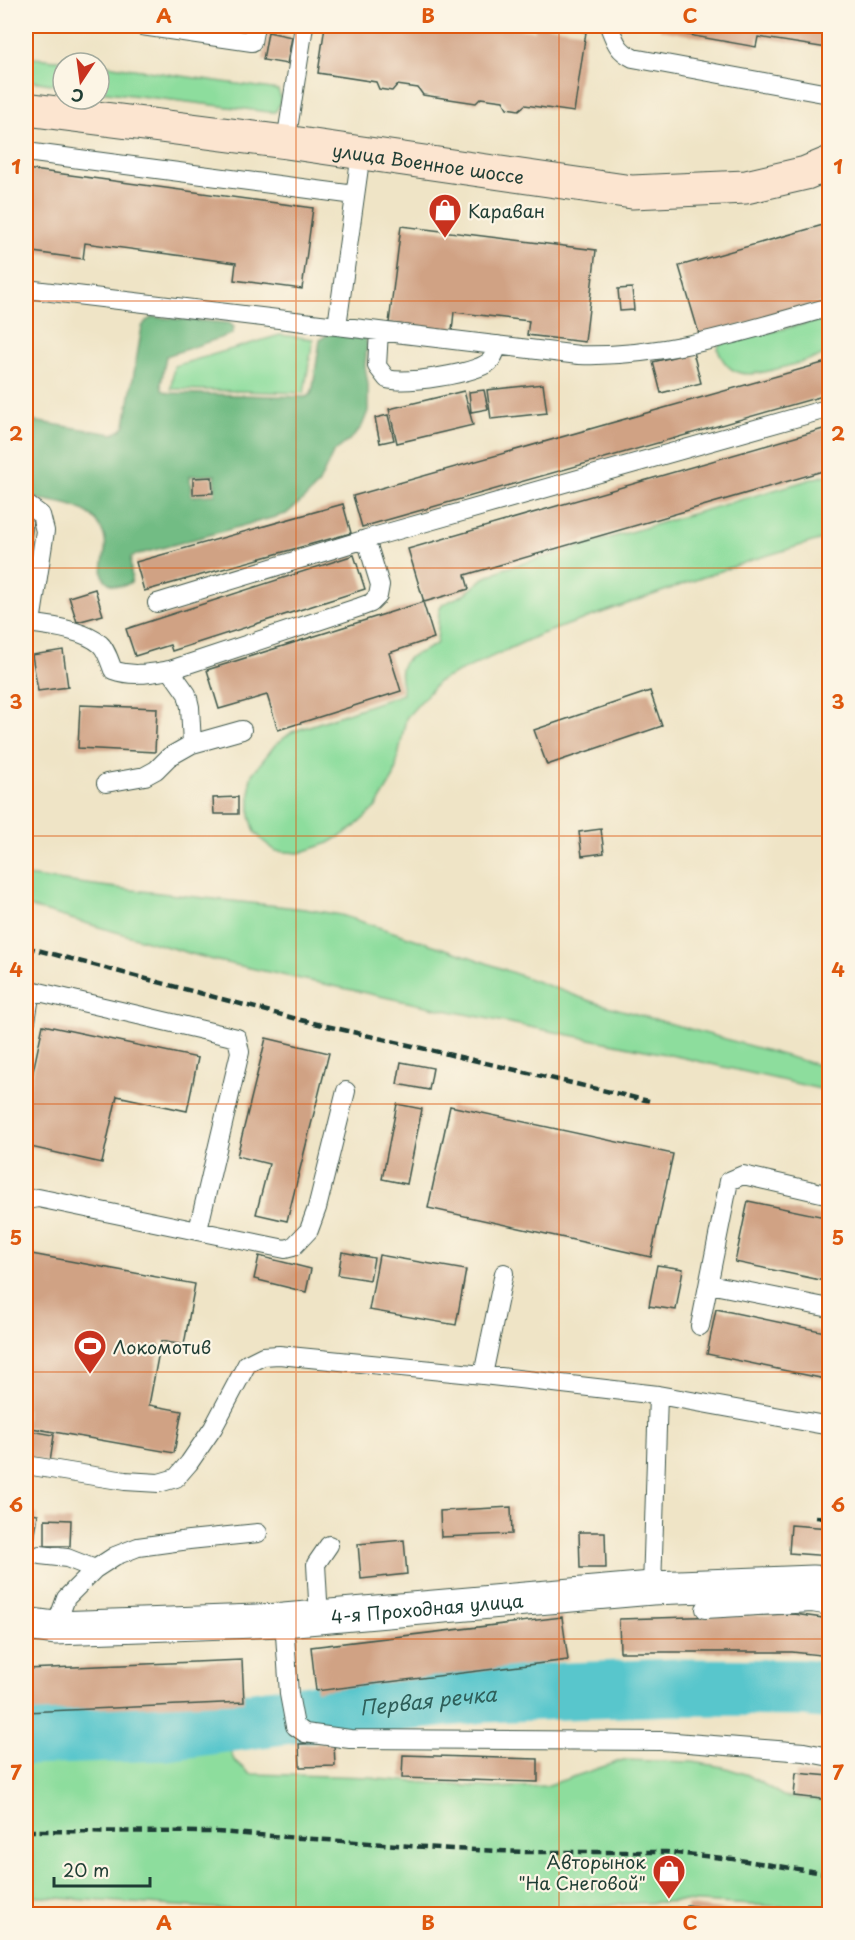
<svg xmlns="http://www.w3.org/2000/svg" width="855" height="1940" viewBox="0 0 855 1940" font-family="'Playpen Sans',sans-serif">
<rect width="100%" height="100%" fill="#fcf5e5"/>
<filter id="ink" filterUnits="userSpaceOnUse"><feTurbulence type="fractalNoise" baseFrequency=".0167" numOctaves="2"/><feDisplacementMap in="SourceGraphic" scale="12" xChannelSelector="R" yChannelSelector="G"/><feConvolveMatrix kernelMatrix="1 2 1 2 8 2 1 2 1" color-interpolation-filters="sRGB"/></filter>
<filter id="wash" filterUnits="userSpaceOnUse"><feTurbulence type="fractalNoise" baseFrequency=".008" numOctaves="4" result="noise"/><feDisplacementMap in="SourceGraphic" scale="24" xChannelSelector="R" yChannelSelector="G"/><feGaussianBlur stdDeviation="1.35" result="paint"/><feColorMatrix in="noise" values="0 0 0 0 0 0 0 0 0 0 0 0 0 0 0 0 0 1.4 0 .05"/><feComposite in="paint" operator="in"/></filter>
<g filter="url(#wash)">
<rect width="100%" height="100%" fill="#efe4c6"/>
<path fill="#8ddd9d" stroke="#568d68" stroke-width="1.5" d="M26,58H34L88,63H63V86L26,80Z
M99,64L272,89L278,90C282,98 281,105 275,112H269L99,91Z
M829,318V354C809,359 758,378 740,373C729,370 722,360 718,350L719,344Z
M280,335L313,339L304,393L171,389L174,366Z
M829,474V537L752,560L539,635L439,681L406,718L394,777L376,807L351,830L329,843L299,853L276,851L263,841L255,832L250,816V782L252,774L275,745L292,732L403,694C403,686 399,678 401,670C404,653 426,653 437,643L439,610L443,604L465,594L484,578L503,569Z
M26,876L132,890L305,909L341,915L470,957L593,1002L829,1068V1091L680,1057L440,1009L213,960L26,906Z
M200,1716L217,1720L234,1760L250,1774L370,1777L377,1779L493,1788L546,1786L623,1760L692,1762L723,1767L748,1775L783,1796L829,1802V1909L681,1901L440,1914H299L26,1896V1725L32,1726Z"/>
<path fill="#72bc84" stroke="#487c5c" stroke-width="1.5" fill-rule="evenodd" d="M153,317L229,323L234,327L232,334L166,356L161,384L162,390L169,393L306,397L311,394L313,387L320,340C329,330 355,332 366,339L367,345L365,366L368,385V411L362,426L354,436L333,453L318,485L305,498L286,514L136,555L131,557C129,566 133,574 131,583C125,586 120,587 113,585C92,577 109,555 105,540C104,532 97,521 92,516C75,502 46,501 26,497V420L113,434L121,430L125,425L142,327L146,321ZM215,475V495L191,496L190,476Z"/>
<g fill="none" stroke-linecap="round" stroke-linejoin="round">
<path stroke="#59c6cc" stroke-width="57" id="s1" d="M26,1737L166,1732L291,1715L486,1694L676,1687L802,1688L830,1691"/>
</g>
<g id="blocks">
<path fill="#d0a284" d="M325,26H495L534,31L535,26H546L586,32L574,112L525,105L519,110L507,108L503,101L481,98L476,103L423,95L418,88L397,85L392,91L379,89L376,82L318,73Z
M661,26H830V46L827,48L758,37L756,47L660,30Z
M268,32L292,37L287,64L263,60Z
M26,169L313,208L302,289L234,280L236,263L85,243L83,259L26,251Z
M830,223V300L700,337L679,266Z
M401,226L596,250L585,342L527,335L529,321L454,312L452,331L389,323Z
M632,288L634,310L620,311L618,289Z
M693,352L701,383L661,393L653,362Z
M830,361V394L362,527L353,496Z
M543,384L547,413L491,419L487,390Z
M484,390L488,409L471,412L469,392Z
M464,391L473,425L397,443L389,409Z
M388,415L394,440L380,443L375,418Z
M830,427V469L465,575L469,589L424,602L408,549Z
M212,477L213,493L193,494V478Z
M343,504L351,533L144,591L136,562Z
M26,512L34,513L27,573H26Z
M354,555L365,589L172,651L170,645L135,656L126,629Z
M95,589L103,615L77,622L69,597Z
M423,602L434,638L389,653L401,691L278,730L267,695L219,709L207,670Z
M63,650L68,687L38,691L32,655Z
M650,691L662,726L547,765L534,730Z
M80,705L157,708L155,752L78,748Z
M238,797V814H214L213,798Z
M601,829L604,853L582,856L579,832Z
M43,1025L198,1058L187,1111L117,1096L102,1163L26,1146V1104Z
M266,1038L329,1053L287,1221L256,1214L269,1164L237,1156Z
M401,1062L433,1068L429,1090L397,1084Z
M397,1104L422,1109L407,1184L382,1179Z
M450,1106L673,1154L651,1257L428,1208Z
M748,1201L830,1218V1282L735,1262Z
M342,1252L374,1258L370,1280L338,1275Z
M26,1253L195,1284L184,1345L161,1341L149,1405L182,1411L174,1453L26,1427Z
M379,1255L466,1270L456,1325L369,1310Z
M259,1256L311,1269L306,1292L254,1279Z
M657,1265L683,1269L676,1310L649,1306Z
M716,1309L830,1333V1380L707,1354Z
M26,1430L54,1435L50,1462L26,1457Z
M511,1507L512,1534L441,1537L440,1511Z
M26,1512L38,1514L28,1580H26Z
M45,1519L71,1520L70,1546H45Z
M791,1525L830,1528V1556L789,1553Z
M579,1532H605L606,1568H580Z
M404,1540L407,1574L361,1579L358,1544Z
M794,1614L830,1619V1656L792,1652H620L619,1619Z
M562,1617L568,1660L316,1691L311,1647Z
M242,1660L244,1702L26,1712V1669Z
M334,1743L335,1766L300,1767L299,1744Z
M403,1755L538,1759V1782L402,1778Z
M796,1773L830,1776V1800L794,1796Z
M687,1905L739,1913V1914H685Z"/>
</g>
</g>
<g filter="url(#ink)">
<use href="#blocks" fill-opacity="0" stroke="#3e564a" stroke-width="1.5"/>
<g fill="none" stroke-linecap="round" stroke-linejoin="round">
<g stroke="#3e564a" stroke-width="20">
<path id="service" d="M142,26L252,42L255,26
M609,26C615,41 617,50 633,58L823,93L830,92
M286,142L304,26
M26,152L355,195
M26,289L337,326L361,153
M337,326L579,355C665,358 748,330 830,307
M379,331L377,366L387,379C407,384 473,374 489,362C494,357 496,351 498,345
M26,504L41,515L45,531L31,623
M157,603L366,539
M26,623C46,625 84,630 100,644C106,649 110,662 113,670C132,677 151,673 170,670
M192,744L242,730
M106,783L145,776L156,770L169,757L192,744L190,707L187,694L170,670L360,607L371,603L378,596L380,585L366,539L830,408
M26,989L237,1038L240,1052L198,1230
M26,1021L31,990
M26,1200L38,1198L285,1249L293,1247L309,1230L317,1208L346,1091
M504,1273L483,1375L658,1395L652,1588
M709,1284L830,1308
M700,1326L729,1181L743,1175L830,1195
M658,1395L830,1426
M26,1465L125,1481L159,1483L176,1478L189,1463L213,1428L247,1364L263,1356L279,1355L483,1375
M40,1555L67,1558L95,1569
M705,1609L812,1603L830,1606
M319,1618L316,1564L329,1545
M284,1620L289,1694L295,1726L305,1733L350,1739L662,1741L804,1752L830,1757
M55,1628L66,1598L95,1569L115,1556L138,1547L189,1540L258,1533"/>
</g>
<g stroke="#3e564a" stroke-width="35">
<g id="minor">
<path id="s2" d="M26,1624L55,1628L284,1620L652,1588L813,1582L830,1583"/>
</g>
</g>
<g stroke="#3e564a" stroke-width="35">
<g id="secondary">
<path id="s3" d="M26,109L286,142L632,192L746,187L806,173L830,163"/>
</g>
</g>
<use href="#service" stroke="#fff" stroke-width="18"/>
<use href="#minor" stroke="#fff" stroke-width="33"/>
<use href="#secondary" stroke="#fce5d0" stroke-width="33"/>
<path stroke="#1f3d34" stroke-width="4.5" stroke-dasharray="9 4.5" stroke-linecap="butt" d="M26,947L301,1020L649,1101
M815,1517L830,1518
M26,1831L217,1832L452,1849L525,1852H666L733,1859L830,1874"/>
</g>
</g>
<path fill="none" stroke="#de580e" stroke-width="1.5" stroke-opacity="0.55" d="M296,26V1914M559,26V1914M26,301H830M26,568H830M26,836H830M26,1104H830M26,1372H830M26,1639H830"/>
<defs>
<g id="shop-pin" transform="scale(1.725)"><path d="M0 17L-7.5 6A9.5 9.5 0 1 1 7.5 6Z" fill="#c8321e" stroke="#fcf5e5"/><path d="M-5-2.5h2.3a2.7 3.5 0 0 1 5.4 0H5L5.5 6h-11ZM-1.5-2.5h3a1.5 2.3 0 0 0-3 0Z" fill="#fff"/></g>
<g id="stadium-pin" transform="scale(1.725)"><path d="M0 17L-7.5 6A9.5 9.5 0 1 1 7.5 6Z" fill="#c8321e" stroke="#fcf5e5"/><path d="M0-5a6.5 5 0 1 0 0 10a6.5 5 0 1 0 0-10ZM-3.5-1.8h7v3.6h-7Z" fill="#fff"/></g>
</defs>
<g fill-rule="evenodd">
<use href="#shop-pin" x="445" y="210"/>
<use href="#stadium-pin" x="90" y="1346"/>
<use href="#shop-pin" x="669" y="1871"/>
</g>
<g text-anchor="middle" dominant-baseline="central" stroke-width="4.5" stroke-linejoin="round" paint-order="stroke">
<g font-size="18" fill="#1f3d34" stroke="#fcf5e5">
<text stroke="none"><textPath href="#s3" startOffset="406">улица Военное шоссе</textPath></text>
<text stroke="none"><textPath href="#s2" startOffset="402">4-я Проходная улица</textPath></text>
</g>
<g font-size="18" fill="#1f3d34" stroke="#fcf5e5" text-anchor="start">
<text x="468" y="210">Караван</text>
<text x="113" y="1346">Локомотив</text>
<text x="646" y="1861" text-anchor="end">Авторынок<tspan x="646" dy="21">"На Снеговой"</tspan></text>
</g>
<g font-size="20" font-style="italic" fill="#2e5f5a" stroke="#fcf5e5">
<text stroke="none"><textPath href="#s1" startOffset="404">Первая речка</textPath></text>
</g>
</g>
<rect width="855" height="1940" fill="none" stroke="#fcf5e5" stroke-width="66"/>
<g transform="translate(81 81) rotate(193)"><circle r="28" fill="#fcf5e5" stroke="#a4ab9e" stroke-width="1.5"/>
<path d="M0-4.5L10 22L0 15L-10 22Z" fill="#c8321e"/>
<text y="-9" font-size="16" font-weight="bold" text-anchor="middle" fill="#1f3d34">С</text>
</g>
<path d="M54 1877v9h96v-9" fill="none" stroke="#1f3d34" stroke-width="3"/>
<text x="63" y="1877" font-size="18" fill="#1f3d34" stroke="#fcf5e5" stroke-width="4.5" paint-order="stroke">20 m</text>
<rect x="33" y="33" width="789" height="1874" fill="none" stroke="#de580e" stroke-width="2"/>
<g font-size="20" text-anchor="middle" font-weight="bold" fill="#de580e">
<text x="164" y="23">A</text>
<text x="428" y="23">B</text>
<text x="690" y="23">C</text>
<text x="16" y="174">1</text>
<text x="838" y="174">1</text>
<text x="16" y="441">2</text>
<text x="838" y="441">2</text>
<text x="16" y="709">3</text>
<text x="838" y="709">3</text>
<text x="16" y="977">4</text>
<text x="838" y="977">4</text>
<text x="16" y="1245">5</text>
<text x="838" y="1245">5</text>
<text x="16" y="1512">6</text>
<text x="838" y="1512">6</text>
<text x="16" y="1780">7</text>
<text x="838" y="1780">7</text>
<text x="164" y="1930">A</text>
<text x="428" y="1930">B</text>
<text x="690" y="1930">C</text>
</g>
</svg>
